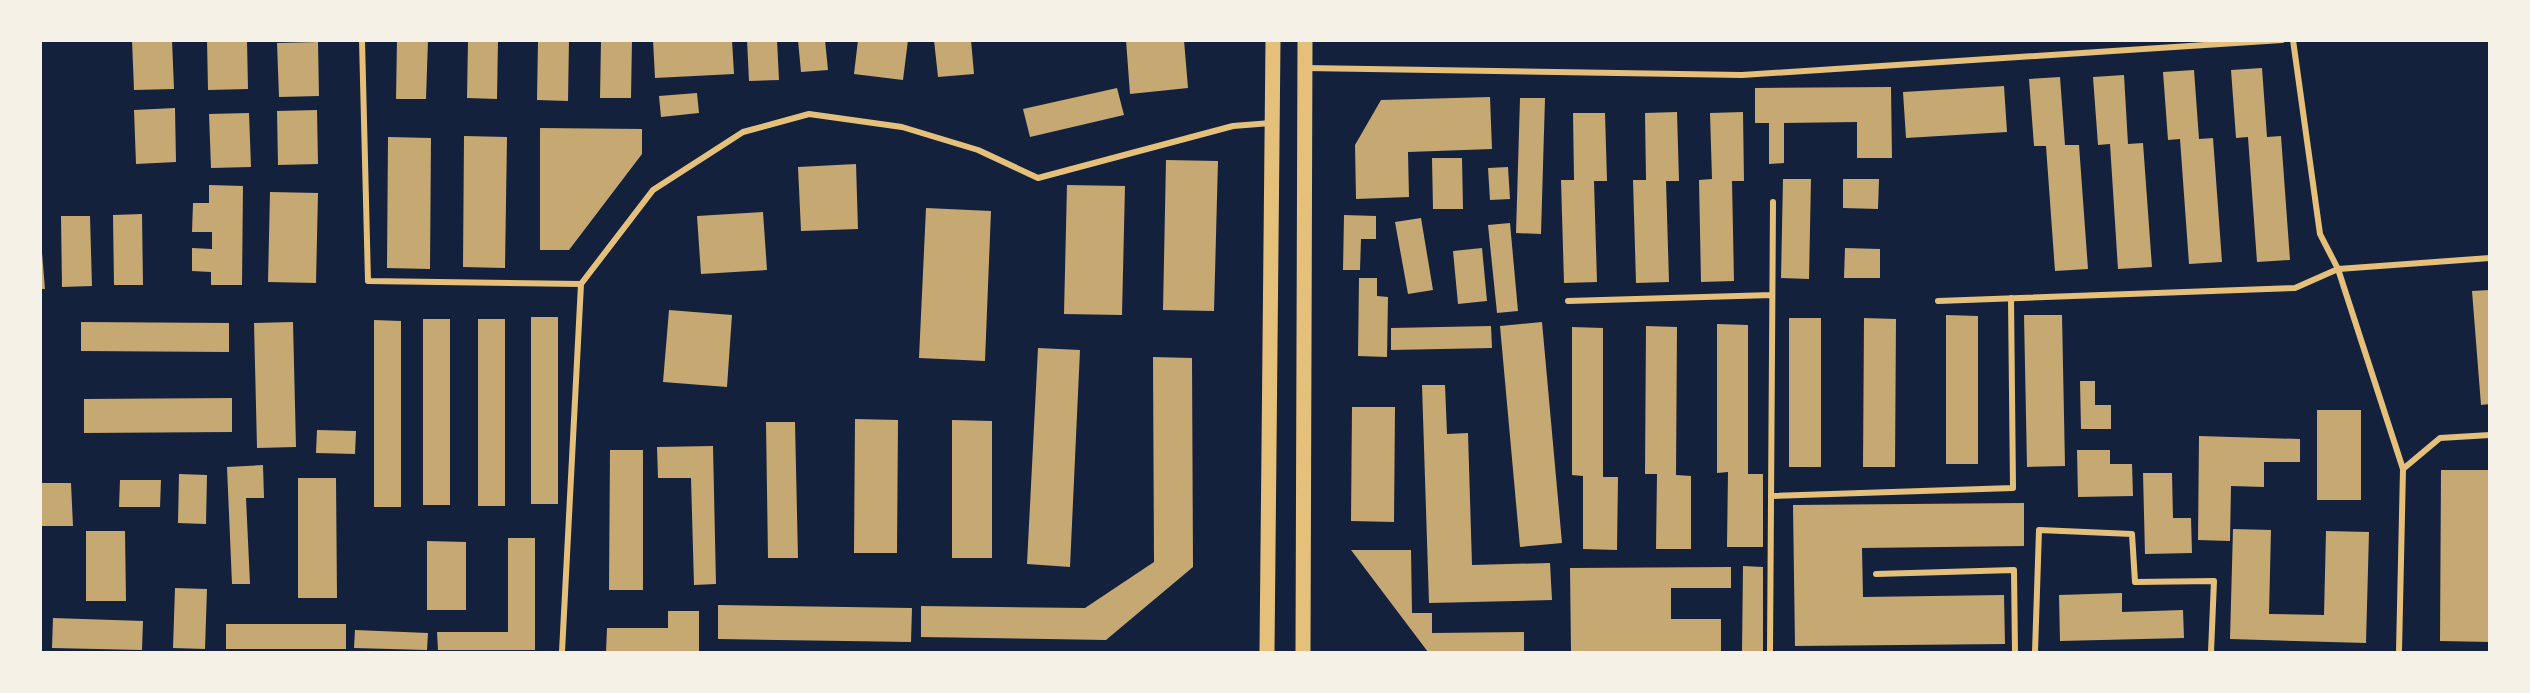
<svg xmlns="http://www.w3.org/2000/svg" width="2530" height="693" viewBox="0 0 2530 693" font-family="Raleway,sans-serif">
<rect width="100%" height="100%" fill="#14213d"/>
<path fill="#c6a872" d="M132,40H172L174,89L134,90Z
M207,40H247L248,89L208,90Z
M397,40H428L426,99H396Z
M468,40H498L497,99L467,98Z
M538,40H569L568,101L537,100Z
M601,40H632L631,98H600Z
M653,40H732L734,74L655,78Z
M747,40H777L779,80L749,81Z
M798,40H825L828,70L801,72Z
M858,40H908L903,80L854,74Z
M934,40H971L974,74L938,77Z
M1126,40H1184L1188,88L1130,94Z
M318,42L319,96L279,97L277,43Z
M2262,68L2267,137L2281,136L2290,260L2257,262L2248,137L2236,138L2231,70Z
M2194,70L2199,139L2213,138L2222,262L2189,264L2180,139L2168,140L2163,72Z
M2124,75L2128,144L2143,143L2152,267L2118,269L2110,144L2098,145L2093,77Z
M2060,77L2065,145H2079L2088,269L2055,271L2046,146H2034L2029,79Z
M2004,86L2007,132L1906,138L1903,92Z
M1891,87L1892,158H1857V122L1784,123V163L1769,164V123H1755V88Z
M1117,88L1124,115L1030,137L1023,109Z
M697,93L699,113L661,117L659,96Z
M1490,97L1492,149L1408,152L1409,197L1356,199L1355,145L1381,100Z
M1520,98H1545L1541,234L1516,233Z
M175,108L176,162L136,164L134,110Z
M317,110L318,164L278,165L277,111Z
M1677,112L1679,181H1666L1669,282L1636,283L1633,180H1646L1645,113Z
M1743,112L1744,181H1732L1734,281L1701,282L1699,180L1712,179L1710,113Z
M249,113L251,167L211,168L209,114Z
M1573,113H1605L1607,181H1594L1597,282L1564,283L1561,180H1574Z
M540,128L642,129V154L569,250H540Z
M464,136L507,137L505,268L463,267Z
M388,137L431,138L430,269L387,268Z
M1432,158H1462L1463,209H1433Z
M1166,160L1218,161L1214,311L1163,310Z
M856,164L858,229L801,231L798,167Z
M1508,167L1510,199L1490,200L1488,168Z
M1783,179H1811L1809,279L1781,278Z
M1843,179H1879L1878,209L1843,208Z
M209,185L243,186L242,285H211V272L192,271V248L212,249V232H192L193,203H209Z
M1067,185L1125,186L1122,315L1064,314Z
M270,192L318,193L316,283L268,282Z
M926,208L991,211L985,361L919,358Z
M763,212L767,270L701,274L697,216Z
M142,214L143,285H114L113,215Z
M1344,215L1376,216V239H1361L1360,270H1343Z
M61,216H90L92,286L62,287Z
M1421,218L1433,290L1408,294L1395,222Z
M1510,223L1518,311L1497,313L1488,225Z
M40,228L45,289H40Z
M1482,248L1487,301L1458,304L1453,251Z
M1845,248L1880,249V278H1844Z
M1359,278H1377V296L1388,297L1387,357L1358,356Z
M2490,290V404L2481,405L2472,291Z
M669,310L732,315L727,387L663,382Z
M1946,315L1978,316V464H1946Z
M2024,315H2062L2065,466L2027,467Z
M531,317H558V504H531Z
M1789,318H1821V467H1789Z
M1864,318L1896,319L1895,467H1863Z
M423,319H450V505H423Z
M478,319H505V506H478Z
M374,320L401,321V507H374Z
M81,322L229,323V352L81,351Z
M293,322L296,447L257,448L254,323Z
M1542,322L1562,543L1520,547L1500,326Z
M1717,324L1748,325V474H1763V547H1727L1728,472L1717,473Z
M1491,326L1492,348L1391,350V328Z
M1646,326L1677,327L1676,475L1691,476V549H1656L1657,474H1645Z
M1572,327L1603,328V477H1618L1617,550L1583,549V476L1572,475Z
M1038,348L1080,350L1070,567L1027,564Z
M1153,357L1192,358L1193,567L1106,640L921,637V606L1085,608L1154,562Z
M2080,381H2095V405H2111V429H2081Z
M1422,385H1445L1447,434L1468,433L1472,565L1550,563L1552,600L1429,603Z
M232,398V432L84,433V399Z
M1352,407H1395L1394,522L1351,521Z
M2317,410H2361V500H2317Z
M855,419L898,420L897,553H854Z
M952,420L992,421V558H952Z
M766,422H795L798,558H768Z
M317,430L356,431L355,454L316,453Z
M2199,436L2300,439V462H2264V487L2231,486L2230,541L2198,540Z
M713,446L716,584L694,585L691,478H658L657,447Z
M610,450H643V590H609Z
M2077,450H2110V464H2132L2133,496L2078,497Z
M263,465L264,498H246L250,584H232L227,467Z
M2441,470H2490V642L2440,641Z
M2143,473H2172L2173,518H2191L2192,553L2145,554Z
M179,474L207,475L206,524L178,523Z
M298,478H336L337,598H298Z
M120,480H161L160,507H119Z
M40,483H71L73,526H40Z
M2024,503V546L1862,548L1863,597L2004,595L2005,644L1795,646L1793,505Z
M2233,529L2271,530L2269,614L2324,615L2326,531L2369,532L2366,643L2230,639Z
M86,531H125L126,601H86Z
M508,538H535V650H438L437,632H508Z
M427,541L466,542V610H427Z
M1351,550H1411L1412,613H1432V633L1524,632V652H1428Z
M1743,566L1763,567V652H1742Z
M1731,567V588H1671V619H1721V652H1571L1570,568Z
M175,588L207,589L205,649L173,648Z
M2122,593V612L2183,610L2184,638L2060,641L2059,595Z
M718,605L912,608L911,642L718,639Z
M668,611H699V652H606L607,628H668Z
M53,618L143,621L142,650L52,648Z
M226,624H346V649H226Z
M355,630L428,633L427,650L354,648Z"/>
<g fill="none" stroke-linecap="round" stroke-linejoin="round">
<path stroke="#e5c07b" stroke-width="6" d="M362,40L368,281L581,284
M2293,40L2320,234L2338,269L2403,469L2399,652
M1305,68L1742,75L2282,40
M1568,301L1772,295
M1938,301L2295,288L2338,269L2490,258
M2403,469L2440,438L2490,435
M1771,496L2013,488L2011,298
M1876,574L2014,570L2015,652
M562,652L581,284L653,190L743,132L809,114L902,127L978,150L1038,178L1233,126L1271,123
M1770,652L1773,202
M2035,652L2039,530L2132,534L2135,582L2214,581L2211,652"/>
<path stroke="#e5c07b" stroke-width="15" d="M1267,652L1273,40
M1303,652L1305,40"/>
</g>
<rect width="2530" height="693" fill="none" stroke="#f6f1e7" stroke-width="84"/>
</svg>
